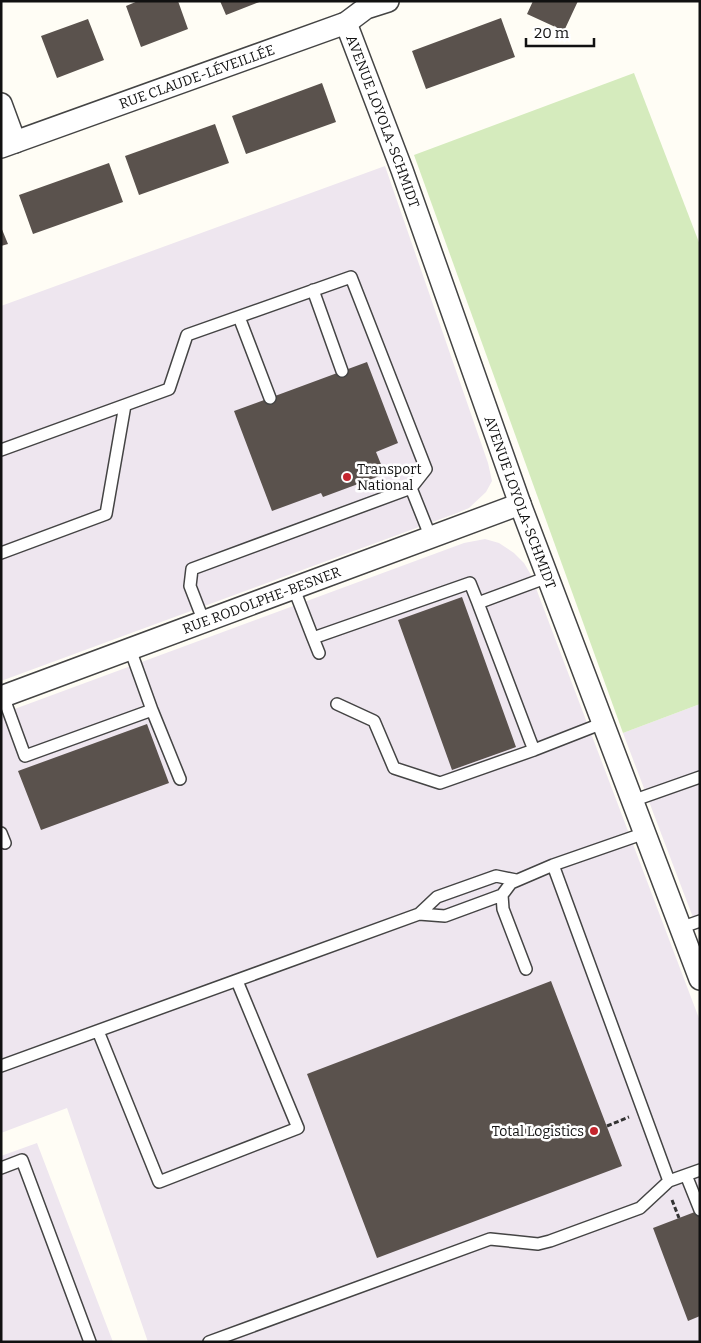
<svg xmlns="http://www.w3.org/2000/svg" width="701" height="1343" viewBox="0 0 701 1343" font-family="Bitter,serif">
<rect width="100%" height="100%" fill="#fffdf5"/>
<path fill="#eee6ef" d="M385,166L488,463L492,481L486,492L469,508L457,513L1,681V306Z
M485,539L499,543L514,553L524,563L531,575L700,1021V1342H148L67,1108L1,1133V714L464,543Z
M700,704V936L623,733Z
M37,1143L113,1342H1V1156Z"/>
<path fill="#d5ebbd" d="M634,73L700,245V704L623,733L414,155Z"/>
<path fill="#5a524d" d="M138,1H178L188,29L141,47L126,6Z
M220,1H262L226,15Z
M533,1H578L564,31L527,14Z
M501,18L515,57L426,89L412,51Z
M88,19L104,60L57,78L41,36Z
M322,83L336,122L246,154L232,116Z
M215,124L229,163L139,195L125,156Z
M109,163L123,202L33,234L19,195Z
M1,227L8,244L1,246Z
M367,362L398,443L376,452L385,474L323,497L321,493L272,511L234,411Z
M462,597L516,747L452,770L398,620Z
M147,724L169,783L41,830L18,771Z
M551,981L622,1166L377,1258L307,1074Z
M700,1210V1316L688,1321L653,1228Z"/>
<g fill="none" stroke-linecap="round" stroke-linejoin="round">
<g stroke="#444" stroke-width="14">
<path id="lane" d="M313,290L342,371
M239,317L270,398
M125,405L169,389L187,335L351,277L426,469L411,488
M1,450L125,405L106,514L1,553
M548,577L478,603L530,740L534,750L603,723
M294,589L313,638L470,583L478,603
M204,622L190,586L192,569L411,488L431,538
M313,638L319,653
M3,696L25,756L152,710L130,649
M337,704L374,721L394,768L440,783L534,750
M152,710L180,779
M632,801L700,777
M1,833L5,843
M645,833L553,865L669,1181L700,1170
M502,895L445,916L419,914L437,897L496,876L516,880
M680,928L700,921
M526,969L503,909L502,895L511,883L553,865
M98,1031L159,1182L298,1128L237,981
M1,1066L419,914
M1,1168L22,1160L90,1342
M686,1175L700,1210
M209,1342L490,1239L538,1244L550,1241L640,1208L669,1181"/>
</g>
<g stroke="#444" stroke-width="24">
<g id="street">
<path id="s1" d="M346,23L402,170L520,504L700,979"/>
<path d="M1,104L15,142"/>
<path id="s2" d="M1,147L346,23L366,8L388,1"/>
<path id="s3" d="M1,697L520,504"/>
</g>
</g>
<path stroke="#333" stroke-width="3" stroke-dasharray="5 2.5" stroke-linecap="butt" d="M607,1126L629,1117
M672,1200L679,1218"/>
<use href="#lane" stroke="#fff" stroke-width="11"/>
<use href="#street" stroke="#fff" stroke-width="21"/>
</g>
<g fill="#c4262e" stroke="#fff" stroke-width="2">
<circle cx="347" cy="477" r="5"/>
<circle cx="594" cy="1131" r="5"/>
</g>
<g text-anchor="middle" dominant-baseline="central" stroke-width="5" stroke-linejoin="round" paint-order="stroke">
<g font-size="14" fill="#111" stroke="#fff">
<text stroke="none"><textPath href="#s2" startOffset="208">RUE CLAUDE-LÉVEILLÉE</textPath></text>
<text stroke="none"><textPath href="#s1" startOffset="105">AVENUE LOYOLA-SCHMIDT</textPath></text>
<text stroke="none"><textPath href="#s1" startOffset="510">AVENUE LOYOLA-SCHMIDT</textPath></text>
<text stroke="none"><textPath href="#s3" startOffset="278">RUE RODOLPHE-BESNER</textPath></text>
</g>
<g font-size="14" fill="#111" stroke="#fff" text-anchor="start">
<text x="357" y="469">Transport<tspan x="357" dy="16">National</tspan></text>
<text x="584" y="1131" text-anchor="end">Total Logistics</text>
</g>
</g>
<rect width="701" height="1343" fill="none" stroke="#111111" stroke-width="5"/>
<path d="M526 38v8h68v-8" fill="none" stroke="#111111" stroke-width="2.5"/>
<text x="534" y="38" font-size="15" fill="#111111" stroke="#ffffff" stroke-width="4" paint-order="stroke">20 m</text>
</svg>
